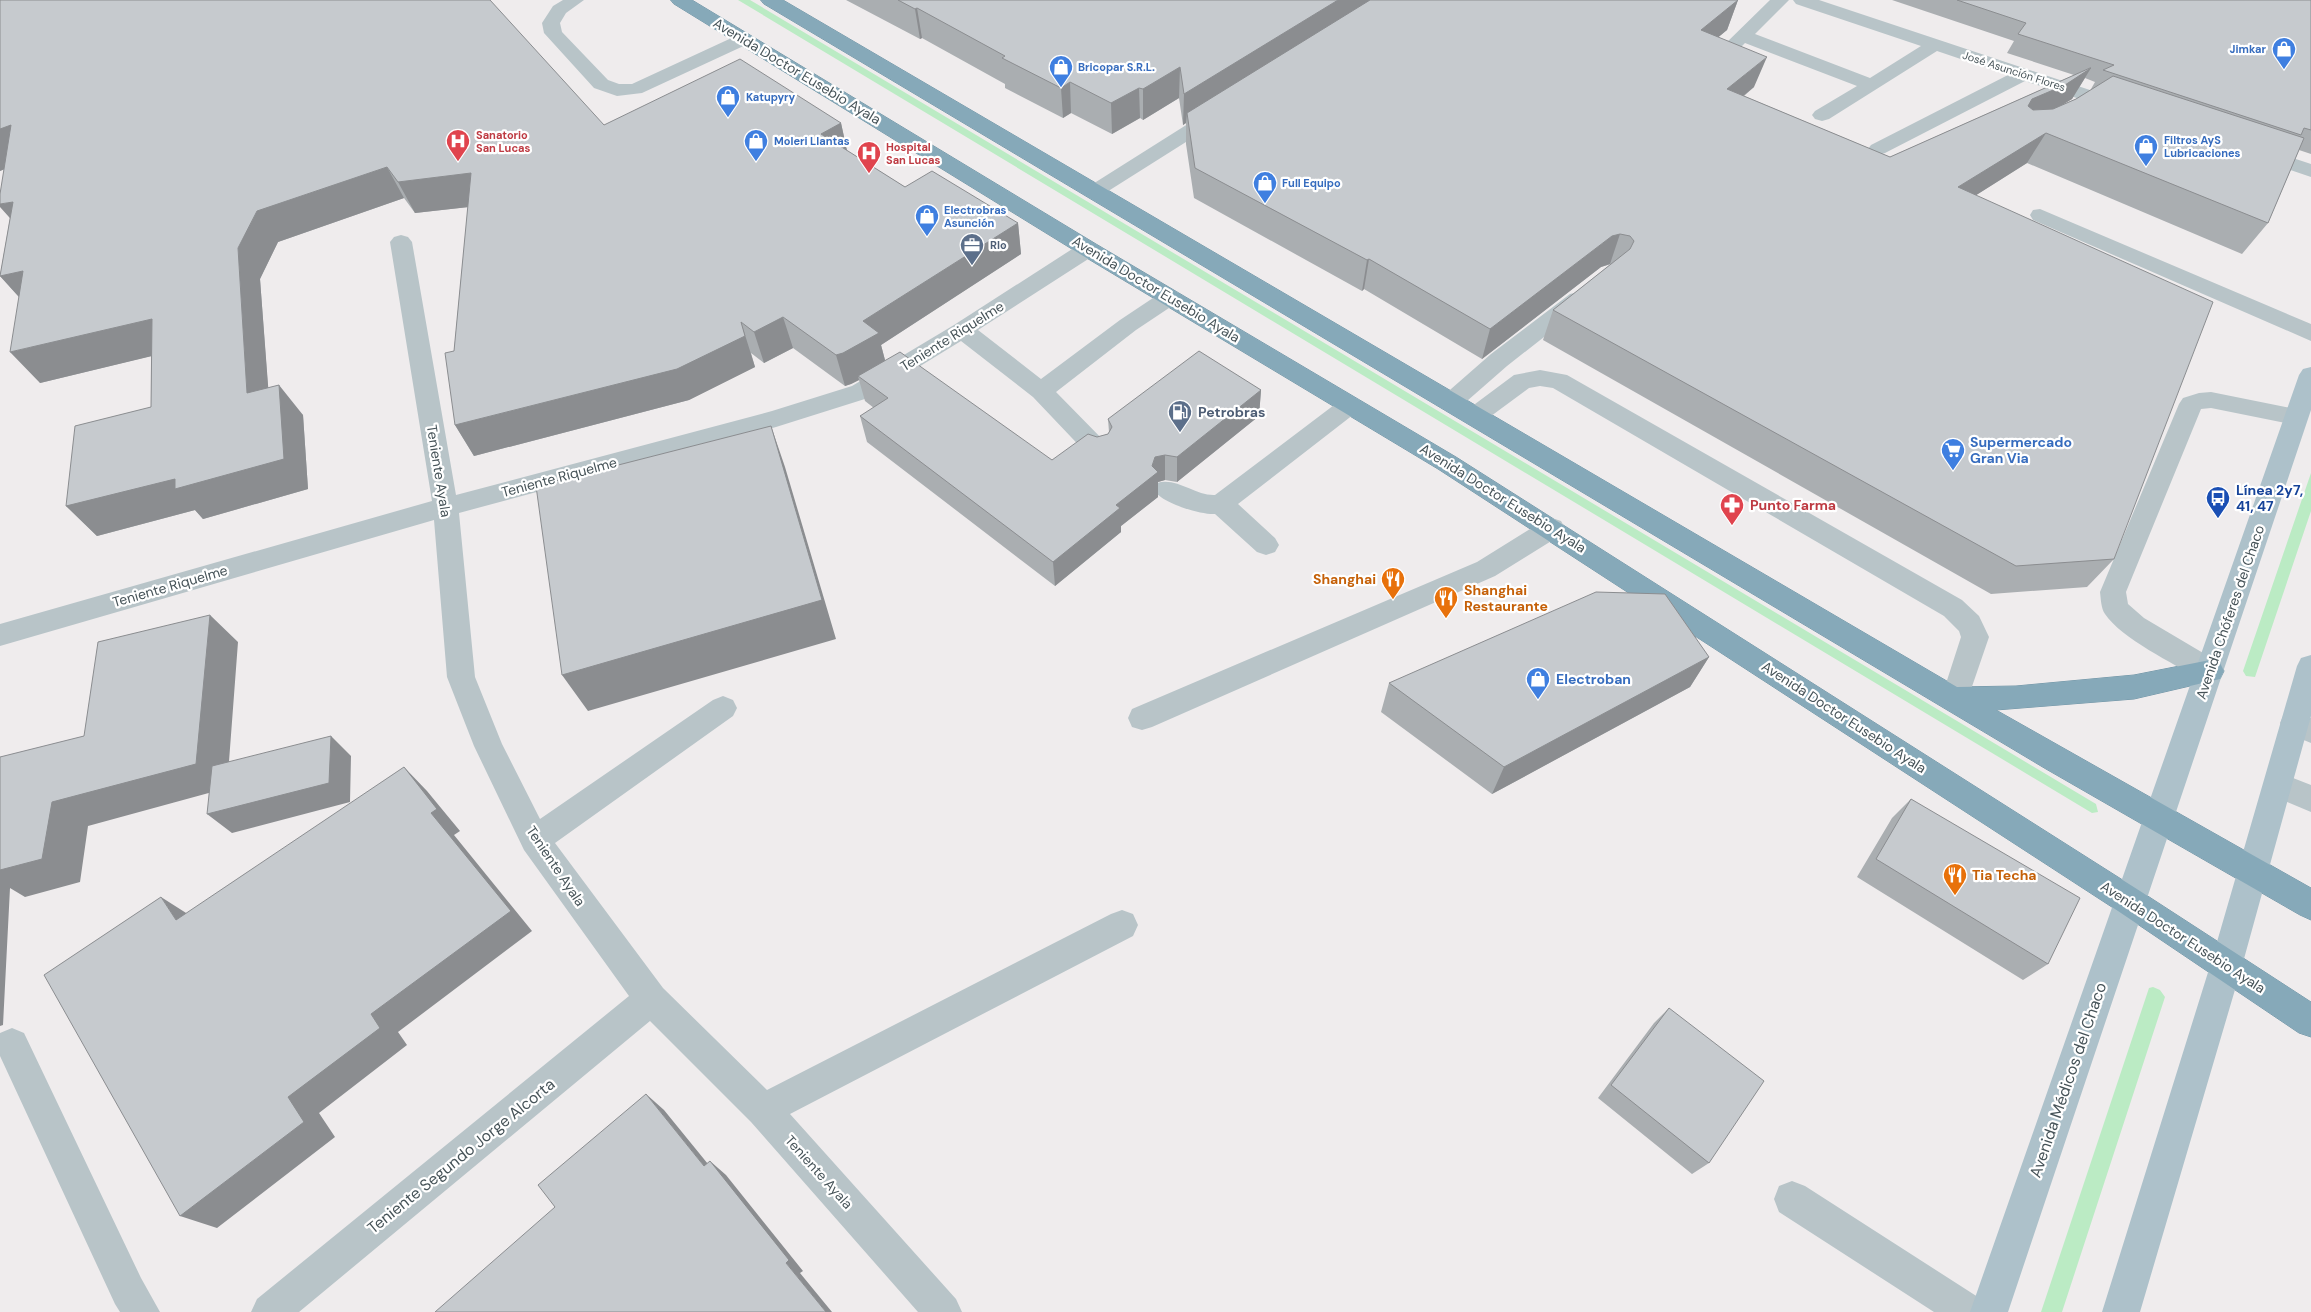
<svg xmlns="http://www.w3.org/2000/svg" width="2311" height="1312" viewBox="0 0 2311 1312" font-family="'DM Sans',sans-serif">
<rect width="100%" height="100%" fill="#efeced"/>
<path fill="#bbebc4" d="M738,0H750L2096,804L2098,812L2092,813Z
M2311,473V511L2255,677L2246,676L2243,671Z
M2153,987L2160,990L2165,997L2062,1312H2041L2149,988Z"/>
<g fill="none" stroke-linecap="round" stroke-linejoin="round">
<g stroke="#7194a5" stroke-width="1">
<path id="highway" d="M671,0H692L1096,244L1456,457L2140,891L2311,1002V1037L2299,1033L2118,911L1438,469L1080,254L674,4Z
M761,0H783L1957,687L2016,686L2134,675L2210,660L2220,663L2224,671L2220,679L2134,699L1996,710L2311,888V920L2300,915L2046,769L764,4Z"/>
</g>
<path fill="#b8c4c8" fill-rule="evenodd" d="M563,0H584L566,13L560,23L562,32L608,80L619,84H632L738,35H750L753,39L750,43L642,93L617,96L594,88L544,33L542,23L553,6Z
M1770,0H1789L1755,34L1870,78L1921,46L1796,4L1793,0H1819L2126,102L2129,106L2126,110L2119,112L2025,81L1885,153L1878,155L1871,153L1868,149L1871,145L2008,75L1937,51L1829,119L1822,121L1815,119L1812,115L1815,111L1857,86L1745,43C1738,50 1735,53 1725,51L1722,47Z
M1217,108L1224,110L1227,114L1224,118L1102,195L1095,197L1088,195L1085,191L1088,187L1210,110Z
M2256,146L2311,164V177L2249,156L2246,152L2249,148Z
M2040,209L2311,324V341L2033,220L2030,215L2033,210Z
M401,235L408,237L412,242L456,495L772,411L852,386L954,325L1080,244L1088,242L1096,244L1099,249L1096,254L978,330L1041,379L1120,320L1162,292L1170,290L1178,292L1181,297L1178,302L1136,330L1056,392L1108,445L1111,451L1108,457L1099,460L1090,457L1033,397L961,341L868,398L776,427L459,513L475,677L502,744L540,819L713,700L723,696L733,700L737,708L733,716L555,843L663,988L767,1090L1111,914L1122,910L1133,914L1138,925L1133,936L790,1114L956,1299L962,1312H918L751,1122L650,1021L299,1312H251L257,1299L629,996L524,850L474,746L447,677L434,520L0,646V624L432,501L390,242L394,237Z
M1578,292L1586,294L1589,299L1586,304L1507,366L1459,408L1451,410L1443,408L1439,402L1443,396L1491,354L1570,294Z
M1540,370L1567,375L1962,600L1979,616L1989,637L1965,707L1955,711L1945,707L1941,699L1961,637L1959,631L1944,616L1553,388L1540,386L1529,388L1483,422L1475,424L1467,422L1463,416L1467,410L1514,375Z
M2211,392L2296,409L2304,411L2308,417L2304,423L2296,425L2211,408L2201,409L2126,592L2128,604L2144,618L2220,663L2224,671L2220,679L2210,682L2200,679C2174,664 2121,638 2105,614C2101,608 2101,600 2100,592L2179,404L2183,398L2199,393Z
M1350,397L1358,399L1362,405L1358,411L1238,504L1275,538L1279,545L1275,552L1266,555L1257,552L1215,514C1201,515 1161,503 1154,490L1157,483C1177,477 1195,496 1215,495L1342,399Z
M1552,518L1561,521L1565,528L1561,535L1495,576L1152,727L1142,730L1132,727L1128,718L1132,709L1477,562L1543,521Z
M2294,711L2311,718V743L2284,732L2280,723L2284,714Z
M2278,772L2311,785V812L2268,794L2263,785L2268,776Z
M12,1028L24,1033L141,1278L160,1312H120L115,1304L0,1056V1033Z
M1792,1181L1805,1186L1981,1299L1987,1312H1934L1779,1212L1774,1199L1779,1186Z"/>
<path fill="#adc1ca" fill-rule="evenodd" d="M2311,367V410L2008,1312H1970L2299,375L2303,369Z
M2311,655V716L2242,966L2140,1312H2102L2210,966L2297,666L2301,658Z"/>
<use href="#highway" fill="#86a9b9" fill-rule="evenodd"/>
</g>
<path fill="#aaaeb1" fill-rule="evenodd" d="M0,0L604,125L841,123L847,151L905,187L1018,223L1021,254L881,345L885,360L1052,460L1097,437L1108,434L1109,432L1108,419L1261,390L1259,416L1177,482L1165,480L1158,482V497L1121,526V532L1055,586L867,442L860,416L874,408L865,401L859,380L851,384L845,386L793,348L764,363L751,353L755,367L689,400L474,456L455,425L454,351L468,207L415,213L404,198L278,242L260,279L268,388L303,415L308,489L203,519L195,510L97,536L66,506L151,407V356L40,383L19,297L0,276L10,218L4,169L0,171Z
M846,0H1738L1727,30L1718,37L1754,87L1744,96L1890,157L2074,75L2007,53L2014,41L1892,0H2311V154L2299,150L2268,223L2242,254L2027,163L1976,195L2114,559L2087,587L1991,594L1543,340L1553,310L1611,264L1601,267L1482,359L1364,289L1362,291L1194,198L1186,144V123L1183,125L1179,98L1143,120L1140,118L1112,134L1071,113L1063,118L1005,88V84L922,38L920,39ZM2085,78L2095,82L2091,89H2092L2076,99L2061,105L2072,99Z
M1709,657L1690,687L1492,794L1381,712L1389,683Z
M1911,799L2048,964L2023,980L1857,877L1892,818Z
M1669,1008L1709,1163L1692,1174L1598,1098L1654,1023Z"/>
<path fill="#8b8d90" d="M1338,0H1382L1187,113L1186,123L1183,125L1184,94Z
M1738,0L1727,30L1690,61L1701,30Z
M917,8L922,38L920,39L915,9Z
M1767,57L1754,87L1715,119L1727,89Z
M1180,67L1179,98L1143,120V89Z
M2091,68L2072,99L2046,115L2013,129L2032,99Z
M1070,82L1071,113L1063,118L1061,88Z
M1139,88L1140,118L1112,134L1111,103Z
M841,123L848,155L821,134Z
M11,125L37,156L0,171V129Z
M2046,133L2027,163L1940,218L1958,187Z
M387,167L404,198L278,242L260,279L271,424L247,393L238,248L257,211Z
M471,173L487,205L415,213L398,182Z
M13,202L26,236L0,207V204Z
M1018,223L1021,254L881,345L886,364L858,376L859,380L851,384L845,386L836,355L863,321Z
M1620,234L1610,264L1601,267L1482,359L1490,329L1612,236Z
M1369,259L1364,289L1362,291L1367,260Z
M23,271L28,307L0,276Z
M783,317L793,348L764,363L754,332Z
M152,319L177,350L40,383L10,352Z
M741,322L755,367L689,400L474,456L455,425Z
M279,385L303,415L308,489L203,519L195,510L97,536L66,506Z
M1261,390L1259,416L1177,482V457Z
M771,426L785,467L836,639L588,711L562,675Z
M1165,455V480L1158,482V497L1121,526V532L1055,586L1053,562L1116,505L1152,466L1155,457Z
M210,615L238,642L227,788L88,826L80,882L25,897L10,888L3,1025L0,1026V866L52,802Z
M1709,657L1690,687L1492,794L1504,767Z
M331,736L351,756L350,802L232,833L207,814Z
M404,767L427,791L460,831L454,835L532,931L398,1032L407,1045L319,1113L335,1137L217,1228L180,1216L288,1097L371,1014L431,813Z
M161,897L194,918L176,920Z
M646,1094L664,1110L721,1180L704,1166Z
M710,1161L726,1175L803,1271L800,1273L832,1312H826L786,1263Z"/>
<path fill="#c6cace" stroke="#8b8d90" d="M0,0H490L604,125L740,59L841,123L821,134L905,187L932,171L1018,223L863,321L879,333L843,353L836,355L783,317L754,332L741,322L745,336L677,369L455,425L445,353L454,351L471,173L398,182L387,167L257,211L238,248L247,393L279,385L284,459L175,489V479L66,506L75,426L151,407L152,319L10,352L23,271L0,276L13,202L0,204V194L11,125L0,129Z
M898,0H1338L1184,94L1180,67L1143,89L1139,88L1111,103L1070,82L1061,88L1002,58L1005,56L917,8L915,9Z
M1370,0H1738L1701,30L1767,57L1727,89L1890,157L2090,68H2091L2065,85L2032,99L2028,106L2033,110L2053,109L2076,99L2113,76L2304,138L2268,223L2046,133L1958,187L2213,302L2114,559L2016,566L1553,310L1630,249L1634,241L1630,236L1620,234L1612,236L1490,329L1369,259L1367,260L1195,168L1187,113Z
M1957,0H2311V130L2304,128L2301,135L2103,70L2114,65L2018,34L2026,23Z
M1199,351L1261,390L1177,457L1165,455L1155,457L1152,466L1158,472L1116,505L1120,508L1053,562L860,416L888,398L858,376L900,352L1052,460L1088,434L1097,437L1108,434L1112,427L1108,419Z
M771,426L822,600L562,675L536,486Z
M1596,592L1665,594L1709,657L1504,767L1389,683Z
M210,615L196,764L52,802L42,859L0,870V757L84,736L98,642Z
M331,736L329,783L207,814L212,766Z
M404,767L437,809L431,813L511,911L371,1014L380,1028L288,1097L304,1122L180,1216L44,975L161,897L176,920Z
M1911,799L2080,898L2048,964L1876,859Z
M1669,1008L1764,1081L1709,1163L1611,1085Z
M646,1094L704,1166L710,1161L789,1260L786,1263L826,1312H435L555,1207L538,1185Z"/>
<defs>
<g id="shop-pin" transform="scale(1.25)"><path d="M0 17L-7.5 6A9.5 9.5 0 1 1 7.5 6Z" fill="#3f7fe0" stroke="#fff"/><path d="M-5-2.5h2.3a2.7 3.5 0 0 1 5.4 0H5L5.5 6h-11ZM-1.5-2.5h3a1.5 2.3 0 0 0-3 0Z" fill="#fff"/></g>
<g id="hospital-pin" transform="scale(1.25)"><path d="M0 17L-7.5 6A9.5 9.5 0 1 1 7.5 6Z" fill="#e0444e" stroke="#fff"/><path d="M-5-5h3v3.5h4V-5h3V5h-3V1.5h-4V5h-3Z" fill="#fff"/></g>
<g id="office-pin" transform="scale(1.25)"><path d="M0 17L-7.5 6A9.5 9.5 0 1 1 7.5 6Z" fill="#5c6f8a" stroke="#fff"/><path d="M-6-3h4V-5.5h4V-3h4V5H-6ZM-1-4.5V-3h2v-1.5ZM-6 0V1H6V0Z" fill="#fff"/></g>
<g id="fuel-pin" transform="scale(1.25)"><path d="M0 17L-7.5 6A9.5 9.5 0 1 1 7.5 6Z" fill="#5c6f8a" stroke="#fff"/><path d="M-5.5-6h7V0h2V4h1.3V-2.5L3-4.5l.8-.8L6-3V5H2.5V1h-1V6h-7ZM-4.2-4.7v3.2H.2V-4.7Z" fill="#fff"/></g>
<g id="supermarket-pin" transform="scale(1.25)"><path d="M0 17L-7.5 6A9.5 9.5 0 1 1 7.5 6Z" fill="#3f7fe0" stroke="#fff"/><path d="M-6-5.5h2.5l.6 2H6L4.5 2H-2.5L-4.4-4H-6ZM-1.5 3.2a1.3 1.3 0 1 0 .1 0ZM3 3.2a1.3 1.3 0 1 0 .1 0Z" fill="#fff"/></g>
<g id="bus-pin" transform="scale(1.25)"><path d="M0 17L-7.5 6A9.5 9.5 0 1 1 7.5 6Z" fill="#1a4fb4" stroke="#fff"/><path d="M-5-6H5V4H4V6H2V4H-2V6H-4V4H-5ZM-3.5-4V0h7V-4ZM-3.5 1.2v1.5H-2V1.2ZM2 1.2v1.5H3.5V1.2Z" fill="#fff"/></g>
<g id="pharmacy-pin" transform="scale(1.25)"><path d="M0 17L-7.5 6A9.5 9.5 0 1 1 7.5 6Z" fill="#e0444e" stroke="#fff"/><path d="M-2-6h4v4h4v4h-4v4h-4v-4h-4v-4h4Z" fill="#fff"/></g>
<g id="restaurant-pin" transform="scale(1.25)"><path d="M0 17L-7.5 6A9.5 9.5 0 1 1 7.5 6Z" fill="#e8710a" stroke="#fff"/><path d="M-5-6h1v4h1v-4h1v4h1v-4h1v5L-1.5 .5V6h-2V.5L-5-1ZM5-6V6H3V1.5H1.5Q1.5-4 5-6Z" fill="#fff"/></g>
</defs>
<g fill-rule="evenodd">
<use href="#shop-pin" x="2284" y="49"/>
<use href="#shop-pin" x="1061" y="67"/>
<use href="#shop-pin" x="728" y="97"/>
<use href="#hospital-pin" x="458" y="141"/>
<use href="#shop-pin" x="756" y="141"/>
<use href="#shop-pin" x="2146" y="146"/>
<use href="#hospital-pin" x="869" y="153"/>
<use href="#shop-pin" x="1265" y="183"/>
<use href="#shop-pin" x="927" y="216"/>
<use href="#office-pin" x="972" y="245"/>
<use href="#fuel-pin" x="1180" y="412"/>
<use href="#supermarket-pin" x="1953" y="450"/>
<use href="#bus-pin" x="2218" y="498"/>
<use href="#pharmacy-pin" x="1732" y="505"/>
<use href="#restaurant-pin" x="1393" y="579"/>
<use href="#restaurant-pin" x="1446" y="598"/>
<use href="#shop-pin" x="1538" y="679"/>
<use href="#restaurant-pin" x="1955" y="875"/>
</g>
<g text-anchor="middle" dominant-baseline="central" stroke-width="4.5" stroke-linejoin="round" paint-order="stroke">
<g font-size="11" font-weight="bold" fill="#366cbe" stroke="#fff" text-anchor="start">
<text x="2266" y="49" text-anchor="end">Jimkar</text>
<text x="1078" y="67">Bricopar S.R.L.</text>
<text x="746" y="97">Katupyry</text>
<text x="2164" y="140">Filtros AyS<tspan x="2164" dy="13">Lubricaciones</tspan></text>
<text x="774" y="141">Moleri Llantas</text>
<text x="1282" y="183">Full Equipo</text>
<text x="944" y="210">Electrobras<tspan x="944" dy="13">Asunción</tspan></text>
</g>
<g font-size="11" fill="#465358" stroke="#fff">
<text transform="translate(2014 71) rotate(18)">José Asunción Flores</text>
</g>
<g font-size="11" font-weight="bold" fill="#be3a42" stroke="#fff" text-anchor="start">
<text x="476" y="135">Sanatorio<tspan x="476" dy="13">San Lucas</tspan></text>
<text x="886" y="147">Hospital<tspan x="886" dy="13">San Lucas</tspan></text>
</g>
<g font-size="11" font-weight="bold" fill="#4e5e75" stroke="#fff" text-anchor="start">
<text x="990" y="245">RIo</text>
</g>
<g font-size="14" fill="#465358" stroke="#fff">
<text transform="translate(797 71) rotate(31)">Avenida Doctor Eusebio Ayala</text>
<text transform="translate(1156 289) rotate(31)">Avenida Doctor Eusebio Ayala</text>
<text transform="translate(952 336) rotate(-32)">Teniente Riquelme</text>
<text transform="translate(439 471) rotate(81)">Teniente Ayala</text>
<text transform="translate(559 477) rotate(-15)">Teniente Riquelme</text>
<text transform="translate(1503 498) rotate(32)">Avenida Doctor Eusebio Ayala</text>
<text transform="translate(170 586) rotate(-16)">Teniente Riquelme</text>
<text transform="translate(2230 612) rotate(-71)">Avenida Chóferes del Chaco</text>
<text transform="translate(1844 717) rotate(33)">Avenida Doctor Eusebio Ayala</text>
<text transform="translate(556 866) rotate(56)">Teniente Ayala</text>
<text transform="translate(2183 937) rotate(33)">Avenida Doctor Eusebio Ayala</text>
<text transform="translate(819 1172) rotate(48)">Teniente Ayala</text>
</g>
<g font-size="14" font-weight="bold" fill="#4e5e75" stroke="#fff" text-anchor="start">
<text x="1198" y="412">Petrobras</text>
</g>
<g font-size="14" font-weight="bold" fill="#366cbe" stroke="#fff" text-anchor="start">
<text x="1970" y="442">Supermercado<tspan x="1970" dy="16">Gran Via</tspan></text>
<text x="1556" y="679">Electroban</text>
</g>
<g font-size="14" font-weight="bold" fill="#164399" stroke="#fff" text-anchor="start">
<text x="2236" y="490">Línea 2y7,<tspan x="2236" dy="16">41, 47</tspan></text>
</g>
<g font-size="14" font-weight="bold" fill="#be3a42" stroke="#fff" text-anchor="start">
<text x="1750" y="505">Punto Farma</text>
</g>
<g font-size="14" font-weight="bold" fill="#c56008" stroke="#fff" text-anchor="start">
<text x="1376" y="579" text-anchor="end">Shanghai</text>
<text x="1464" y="590">Shanghai<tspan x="1464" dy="16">Restaurante</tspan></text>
<text x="1972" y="875">Tia Techa</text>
</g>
<g font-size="16" fill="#465358" stroke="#fff">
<text transform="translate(2068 1080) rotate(-71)">Avenida Médicos del Chaco</text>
<text transform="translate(461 1156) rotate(-39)">Teniente Segundo Jorge Alcorta</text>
</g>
</g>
</svg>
